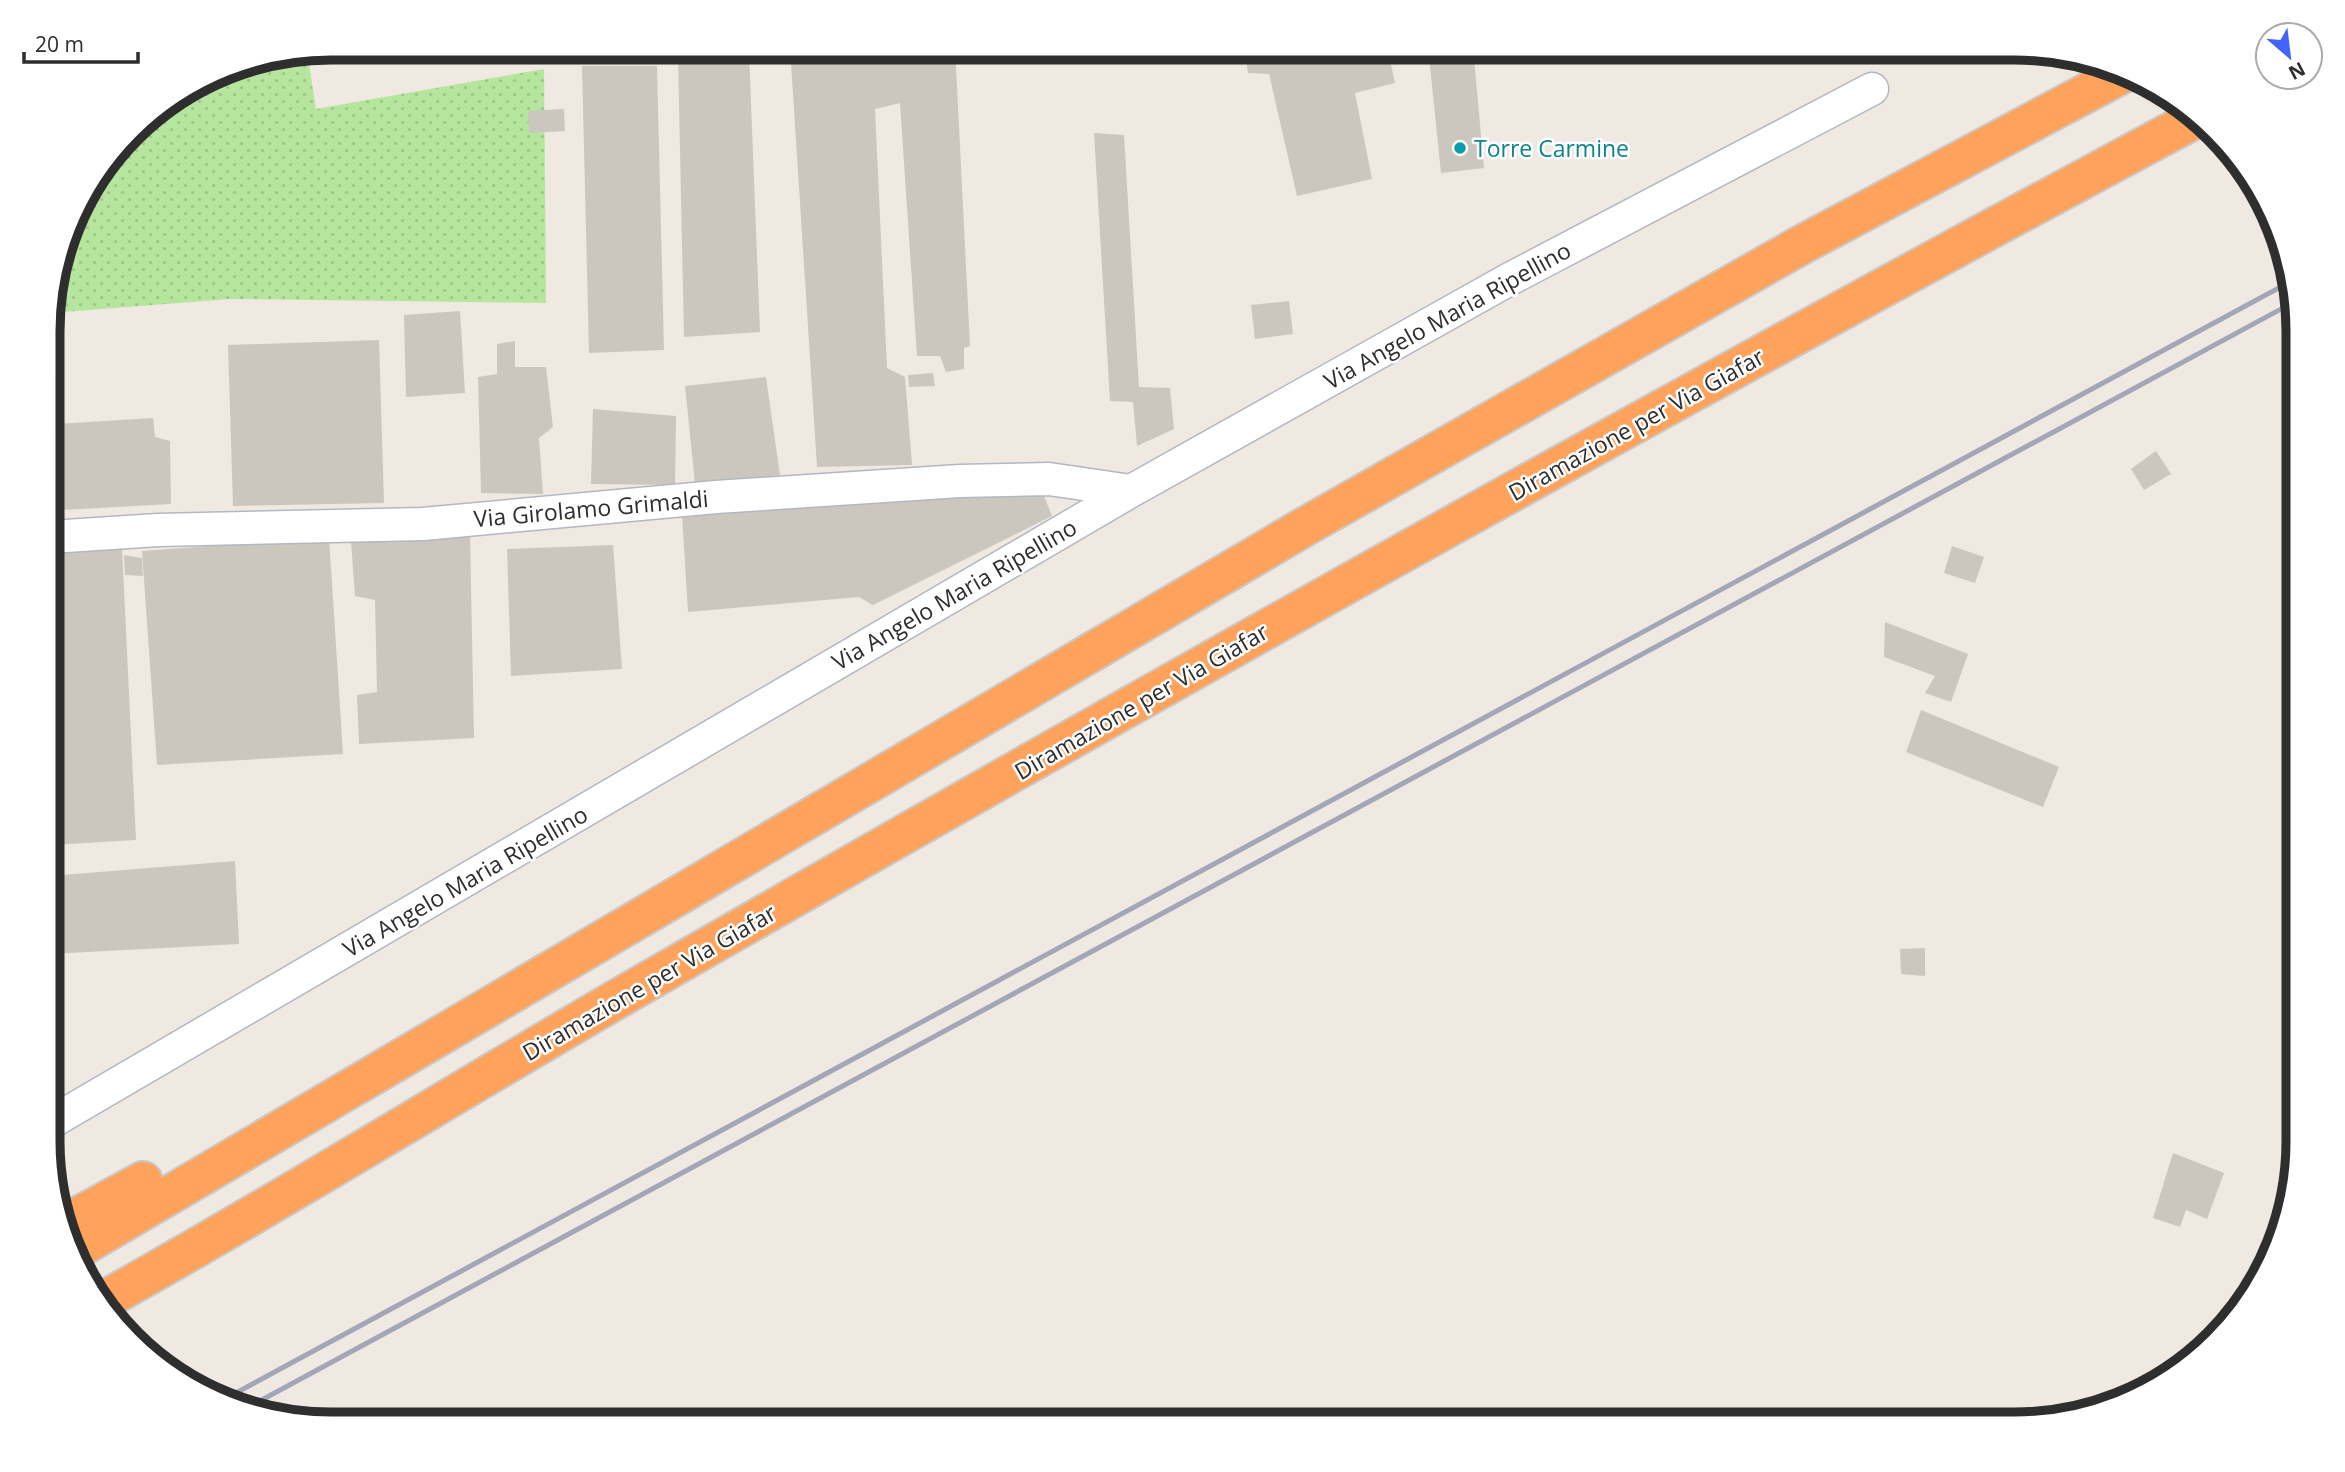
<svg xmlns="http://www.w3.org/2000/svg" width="2345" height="1472" viewBox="0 0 2345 1472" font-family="'Open Sans',sans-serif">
<defs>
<pattern id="grass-dots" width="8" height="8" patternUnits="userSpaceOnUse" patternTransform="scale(1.75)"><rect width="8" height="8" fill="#b6e59e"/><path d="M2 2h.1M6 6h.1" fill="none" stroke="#9dc588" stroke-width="1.8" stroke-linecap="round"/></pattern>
</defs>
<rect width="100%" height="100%" fill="#efe9e1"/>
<path fill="url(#grass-dots)" d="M307,52L316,109L544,69L546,303L230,299L50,313V294L58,267L63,266L61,256L77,205L143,118L222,69Z"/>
<path fill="#cbc7bf" d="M790,47H955L970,346L964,348V369L946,372L940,356H917L900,103L875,109L887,368L905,377L912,465L817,467Z
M1244,47H1316L1320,59L1387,47L1395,83L1355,93L1372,179L1297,196L1269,74L1248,73Z
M1428,47H1473L1484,168L1441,173Z
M749,52L760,332L684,337L678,57Z
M582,66H657L664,350L589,353Z
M564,109L565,131L529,133L528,111Z
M1094,133L1124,135L1139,387L1170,388L1174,429L1137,446L1133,402L1110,401Z
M1289,301L1293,334L1255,339L1251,305Z
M460,311L465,393L406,397L404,315Z
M379,340L384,503L233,506L228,345Z
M515,341V367H546L553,427L539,438L543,494L481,493L478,377L497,374V344Z
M933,373L935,386L909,387L908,375Z
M766,377L780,475L695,484L685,386Z
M593,409L676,416L675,485L591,484Z
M153,418L155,437L170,441L171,504L62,510L55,464L56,424Z
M2156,451L2171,474L2144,490L2131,469Z
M1042,491L1052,516L873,605L859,597L688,612L682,515Z
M470,534L474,738L359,744L357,695L377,692L375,600L355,596L351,541Z
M329,537L343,754L157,765L142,551Z
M613,545L622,669L511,676L507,549Z
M1952,546L1984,557L1975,583L1944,573Z
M122,547L136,840L52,845L50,554Z
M124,555L142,558L143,576L125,575Z
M1885,622L1968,654L1951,702L1925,693L1935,676L1884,657Z
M1921,710L2059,767L2043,807L1906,752Z
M235,861L239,944L50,954V876Z
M1925,948V976L1901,974L1900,949Z
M2173,1153L2224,1173L2207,1219L2186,1210L2180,1227L2153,1218Z"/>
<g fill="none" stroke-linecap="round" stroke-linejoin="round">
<g stroke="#b4b7c1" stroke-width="35">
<path id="street" d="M50,537L158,530L423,524L716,497L960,481L1049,479L1131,491
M50,1123L1131,491L1508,280L1872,89"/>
</g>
<g stroke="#c9c9c9" stroke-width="42">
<path id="highway" d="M66,1223L143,1181
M76,1250L1306,526L1803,244L2124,73
M99,1303C279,1203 453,1094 631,991C1148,693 1669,401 2195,119"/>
</g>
<use href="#street" stroke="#fff" stroke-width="32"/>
<use href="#highway" stroke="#ffa35c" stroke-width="38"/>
<path stroke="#a3a6b8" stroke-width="5" d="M221,1401L2288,283
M243,1410L2294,302"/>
</g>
<circle fill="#0f9aa8" stroke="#fff" stroke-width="2.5" cx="1460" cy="148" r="7"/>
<g text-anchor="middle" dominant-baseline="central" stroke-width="5" stroke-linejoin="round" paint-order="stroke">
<g font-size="23" fill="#0d838f" stroke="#fff" text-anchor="start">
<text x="1474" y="148">Torre Carmine</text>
</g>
<g font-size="23" fill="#2e2e2e" stroke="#fff">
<text transform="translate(1447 315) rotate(-29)">Via Angelo Maria Ripellino</text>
<text transform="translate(1636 424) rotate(-29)">Diramazione per Via Giafar</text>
<text transform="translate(591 508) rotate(-5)">Via Girolamo Grimaldi</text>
<text transform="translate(954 594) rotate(-30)">Via Angelo Maria Ripellino</text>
<text transform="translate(1141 701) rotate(-30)">Diramazione per Via Giafar</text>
<text transform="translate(465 881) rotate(-30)">Via Angelo Maria Ripellino</text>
<text transform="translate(649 982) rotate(-30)">Diramazione per Via Giafar</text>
</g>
</g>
<path d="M0 0H2345V1472H0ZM331 60H2015A271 271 0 0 1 2286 331V1141A271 271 0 0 1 2015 1412H331A271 271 0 0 1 60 1141V331A271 271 0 0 1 331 60Z" fill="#fff" fill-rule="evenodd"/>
<path fill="none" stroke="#2e2e2e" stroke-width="9" d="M331 60H2015A271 271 0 0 1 2286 331V1141A271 271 0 0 1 2015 1412H331A271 271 0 0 1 60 1141V331A271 271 0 0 1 331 60Z"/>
<g transform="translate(2289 56) rotate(152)"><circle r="33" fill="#ffffff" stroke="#ababab" stroke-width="2"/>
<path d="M0-5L12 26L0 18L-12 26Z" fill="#4264fb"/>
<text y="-10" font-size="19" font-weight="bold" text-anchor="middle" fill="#2e2e2e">N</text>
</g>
<path d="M24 52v10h114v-10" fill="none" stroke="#2e2e2e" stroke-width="3.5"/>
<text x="35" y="52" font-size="21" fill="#2e2e2e" stroke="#ffffff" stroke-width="5" paint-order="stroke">20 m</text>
</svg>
